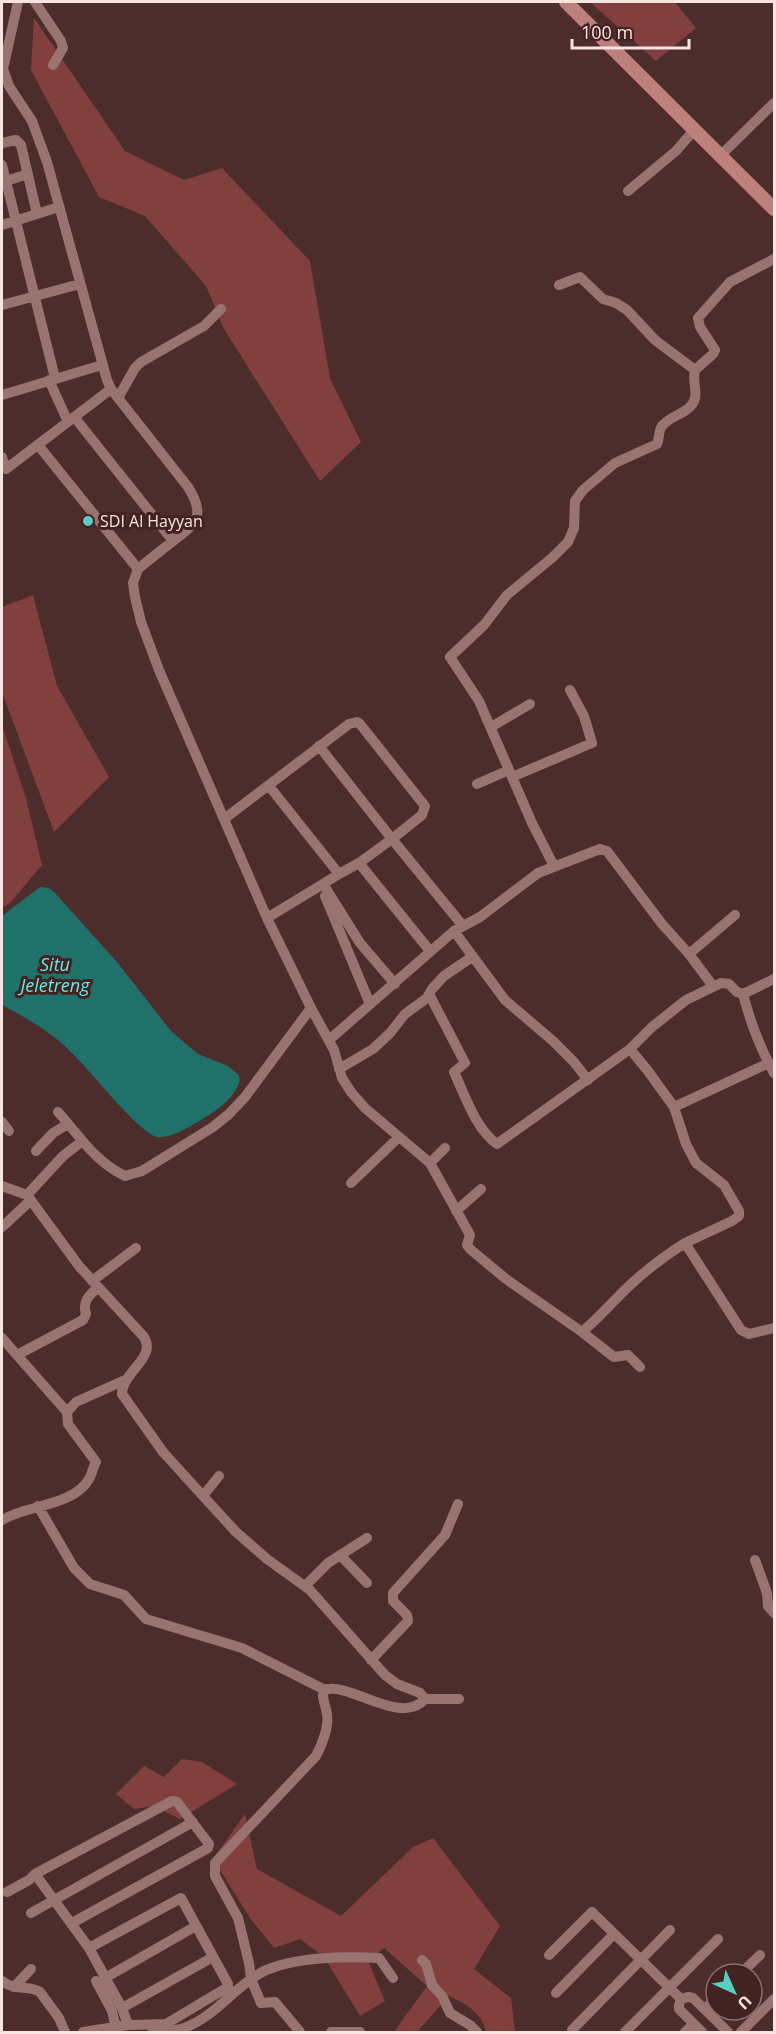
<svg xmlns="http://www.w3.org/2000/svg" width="776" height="2034" viewBox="0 0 776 2034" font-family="'Open Sans',sans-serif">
<rect width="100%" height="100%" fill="#4d2d2c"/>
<path fill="#813f3d" d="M590,2H675L696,28L656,61Z
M34,18L125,151L184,180L222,168L310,261L330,378L361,442L320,481L224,329L206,286L145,216L99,197L31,70Z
M33,595L57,686L109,777L54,832L2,692V607Z
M2,725L26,798L42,865L11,902L2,908Z
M182,1759L202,1762L237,1784L180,1819L154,1806L134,1809L116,1794L144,1766L164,1777Z
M245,1814L257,1869L341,1916L413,1847L433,1838L500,1926L474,1969L511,1998L515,2032H486C482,2012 466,2004 449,1996L417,2032H394L427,1986L384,1948L368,1961L385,2001L360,2016L324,1957L300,1939L274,1948L250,1918L213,1859Z"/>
<path fill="#1f716a" d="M40,887L49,888L54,892L117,962L171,1031L198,1054L228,1066L239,1075C243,1088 225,1104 215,1111C203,1119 171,1140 157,1137C138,1132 90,1070 73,1054C53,1033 27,1018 2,1005V916Z"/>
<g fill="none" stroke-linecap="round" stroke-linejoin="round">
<path stroke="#987370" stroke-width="10" d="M18,2L3,69L9,86L32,121L47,162L107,380L111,389L188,487C207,517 195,524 172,542C160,551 149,560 138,569L133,583L135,597L141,622L159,670L267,918L311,1008
M35,2L61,41L63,48L53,65
M2,143L16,140L21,145L37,214
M721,155L774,103
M2,165L55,378
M6,181L28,174
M628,191L676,151L695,129
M2,225L59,207
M559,285L580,277L603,299L616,303L627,310L655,340L695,370
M2,305L80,284
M49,380L68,422
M2,395L102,365
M118,398L135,368L141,362L204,326L221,309
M75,418L173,541
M38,445L138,569
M2,457L6,469L111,389
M491,727L530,704
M319,746L392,839L359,863L339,874
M512,777L592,743L584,716L570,690
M477,784L509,770
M269,786L339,874L323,884L360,943L395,984
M224,819L349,724L357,722L360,724L425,806L422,815L392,839L463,926
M359,863L430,951
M554,866L532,823L479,701L450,657L484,625L507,595L553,557L568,542L574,528L575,501L583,490L615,463L657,444C660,438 658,431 662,426C670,415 692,413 695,398C697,389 692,380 695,370L713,354L715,350L700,327L698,318L730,282L774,259
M325,896L370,1004
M267,918L323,884
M454,931L505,1000L553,1041L574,1062L588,1080
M689,954L735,915
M429,994L465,1063L454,1072C465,1095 475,1128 497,1144L630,1049L652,1027L686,1000L721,983L729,984L737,992L743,994L774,979
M743,994C750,1021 760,1048 774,1073
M329,1040L454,931L480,917L538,873L600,849L607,851L662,924L689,954L713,986
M630,1049L648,1071L674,1107L686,1144L696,1163L724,1185L739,1211V1216L732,1221L685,1243
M339,1069L373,1049L390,1033L405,1014L427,998L432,989L444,976L472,957
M674,1107L769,1063
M58,1112C79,1135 95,1162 125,1176L142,1171L213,1127L229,1114L245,1097L311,1008L334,1050L342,1078L351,1092L365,1108L430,1163L445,1148
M2,1122L9,1131
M36,1151L53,1133L68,1124
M430,1163L470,1235L467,1245L470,1249L506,1279L582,1332C600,1317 613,1301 629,1286C646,1270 666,1255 685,1243L741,1330L749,1334L774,1328
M351,1183L398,1138
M2,1186L27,1195L79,1266L144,1337C157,1358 122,1372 122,1394L163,1452L203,1496L236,1532L267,1559L310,1590L385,1675L397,1684L420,1693L425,1699H459
M27,1195L63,1156L81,1142
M456,1211L481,1189
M2,1227L31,1200
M92,1281L136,1248
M582,1332L614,1357L628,1355L640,1367
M2,1338L67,1412
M17,1355L83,1320L86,1314C82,1301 89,1296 98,1287
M203,1496L219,1476
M38,1506L74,1568L90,1584L124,1595L146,1619L242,1648L325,1690
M2,1520C26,1505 74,1506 89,1479C92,1474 93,1467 96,1462L68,1424L67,1412L76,1402L125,1380
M340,1555L367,1583
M755,1560L767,1593L768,1606L774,1613
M305,1586L328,1563L367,1538
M371,1660L408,1621L407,1615L393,1601V1593L445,1535L458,1504
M35,1874L89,1948L122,2008L128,2025
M7,1892L29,1880L35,1874L172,1801L177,1802L209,1844L208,1848L72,1923
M31,1913L193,1822
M549,1955L592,1912L681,1999
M422,1960L426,1964L432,1985L442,1996L450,2013L470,2025L477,2032
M740,1974L760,1955
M105,1978L196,1926
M2,1981C15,1991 29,1985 40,1992L59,2018L65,2032
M96,1981L112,2011L117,2032
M14,1987L31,1969
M556,1993L614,1934
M122,2008L213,1957
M705,2009L716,1998
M572,2030L670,1930
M83,2032L128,2025L166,2024L228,1987V1984L181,1898L89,1948
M152,2032C163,2032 174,2032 184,2028C215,2017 235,1986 264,1971C295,1957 345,1956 379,1958L393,1978
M300,2032L275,2002L261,2003L251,1979L249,1963L238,1918L215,1876V1863L316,1756C322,1745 329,1727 327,1714C326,1707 323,1701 323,1695L325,1690C349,1681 401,1727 425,1699
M331,2032H360
M625,2032L718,1939
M685,2032L694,2024
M702,2032L679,2009V2005L681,1999L688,1997L693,1998L728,2032
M741,2032L774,1999"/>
<path stroke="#bd807d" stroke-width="14" d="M566,2L774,209"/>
</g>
<circle fill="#56cec4" stroke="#422322" stroke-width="2" cx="88" cy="521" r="6"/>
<g text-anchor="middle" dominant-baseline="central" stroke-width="6" stroke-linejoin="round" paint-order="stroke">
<g font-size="16" fill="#f9e4e2" stroke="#422322" text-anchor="start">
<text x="100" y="521">SDI Al Hayyan</text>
</g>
<g font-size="18" font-style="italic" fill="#5cf0e4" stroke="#422322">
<text x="55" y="964">Situ<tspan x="55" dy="21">Jeletreng</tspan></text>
</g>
</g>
<rect width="776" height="2034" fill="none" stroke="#f9e4e2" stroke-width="6"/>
<g transform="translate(734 1992) rotate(135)"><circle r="28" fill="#422322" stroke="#8b706f" stroke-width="1.5"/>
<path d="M0-4.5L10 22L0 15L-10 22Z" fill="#56cec4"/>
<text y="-9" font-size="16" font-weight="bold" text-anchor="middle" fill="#f9e4e2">U</text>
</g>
<path d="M572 39v9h117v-9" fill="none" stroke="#f9e4e2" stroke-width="3"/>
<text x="581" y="39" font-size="18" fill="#f9e4e2" stroke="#422322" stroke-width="4.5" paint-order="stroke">100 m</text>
</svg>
